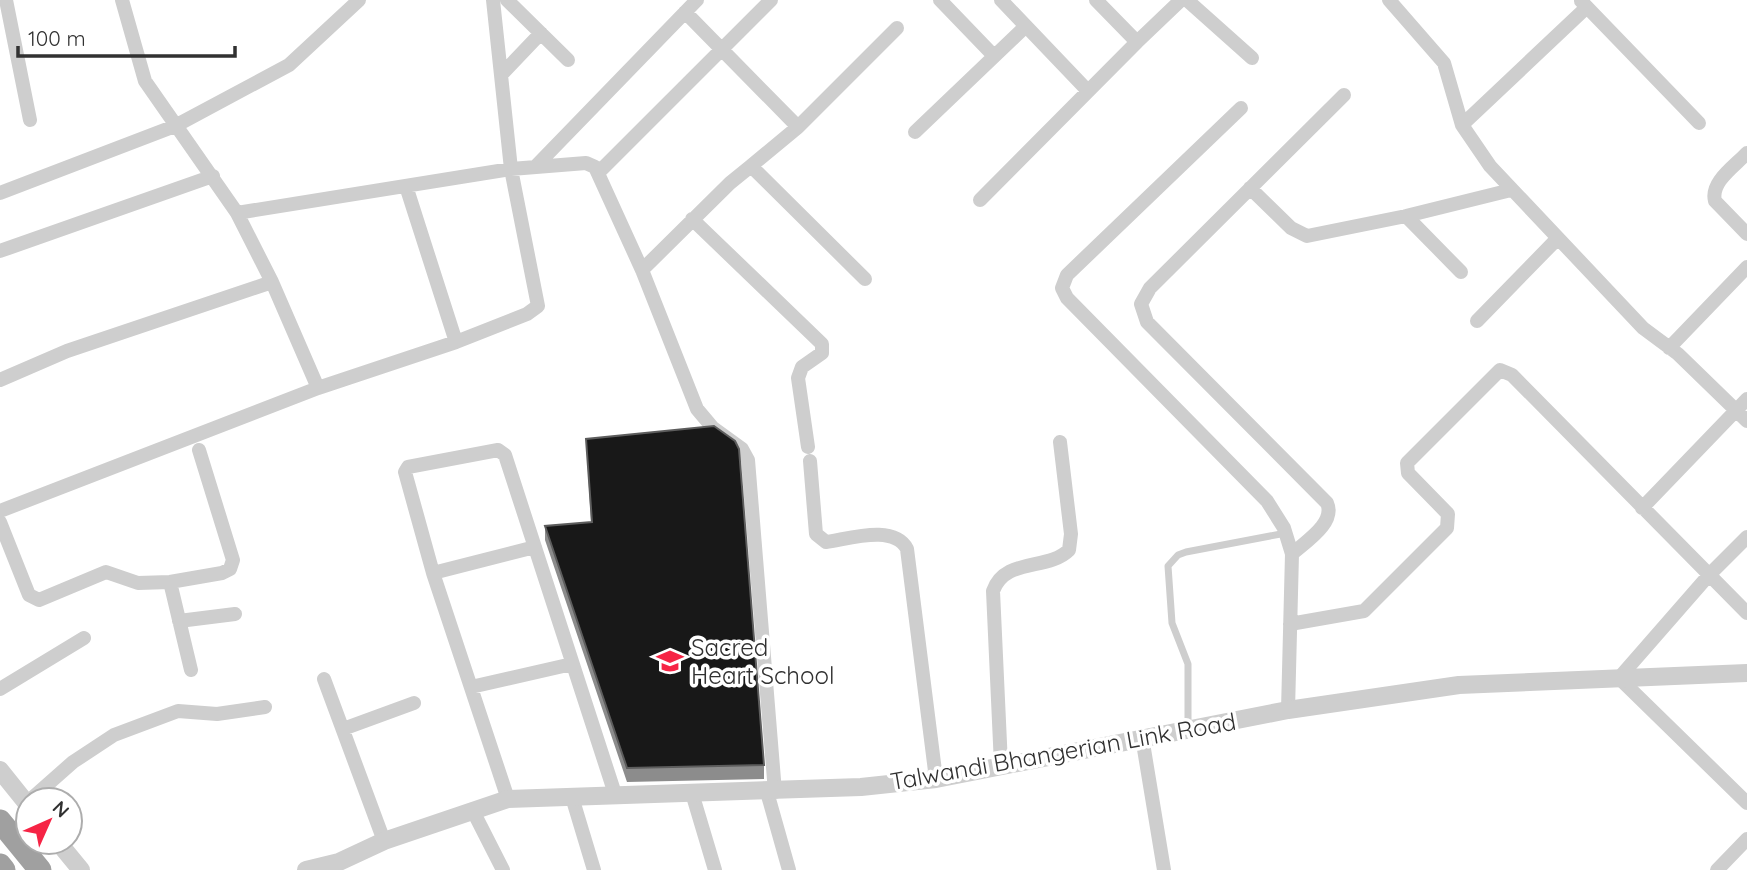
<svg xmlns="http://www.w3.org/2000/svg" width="1747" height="870" viewBox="0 0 1747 870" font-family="Quicksand,sans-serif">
<rect width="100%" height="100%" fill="#fff"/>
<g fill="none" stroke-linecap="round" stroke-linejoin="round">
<path stroke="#cecece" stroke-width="7" d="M1188,728V664L1172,623L1168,566L1178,555L1186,552L1286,533"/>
<path stroke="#cecece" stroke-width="14" d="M6,0L30,120
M507,0L568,60
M940,0L994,56
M1001,0L1087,90
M1187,0L1252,58
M1389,0L1444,63L1462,125L1490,166L1643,328L1678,354L1747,421
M1581,1L1699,123
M685,12L798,127L897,28
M1137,42L1181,0
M502,74L541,33
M1241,108L1067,275L1062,288L1067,298L1267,501L1284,528L1292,554L1288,710
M1462,125L1587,7
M915,132L1026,26
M1747,153C1735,166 1710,182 1715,201L1747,234
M536,166L697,0
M751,166L798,127
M599,172L771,0
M1250,188L1291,228L1307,236L1406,216L1511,190
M0,193L175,126L289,65L359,0
M980,200L1137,42L1096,0
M237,213L511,169L586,163L595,167L642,270L697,409L713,428L742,449L748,460L775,792
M1406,216L1461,272
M692,219L822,344V353L802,367L798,378L808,447
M0,251L213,176
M642,270L730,183L751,166L865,279
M1477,321L1556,240
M456,342L527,314L538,306L511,169L493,0
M1669,348L1747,267
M0,380L67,351L272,282
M318,388L456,342L406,186
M810,461L816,534L826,542C849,539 894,524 907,549L936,779
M1642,508L1747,399
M0,511L318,388L272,282L237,213L145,81L122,0
M0,522L29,595L39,600L106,572L138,583L170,582L222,573L230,569L233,560L199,450
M1747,537L1709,575L1619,678L1747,803
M1292,554C1305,542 1336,523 1327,503L1147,322L1141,304L1150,288L1344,95
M433,573L535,547
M170,582L191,670
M179,621L235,614
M1290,624L1364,611L1447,528L1448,514L1408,473L1407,463L1500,370L1512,375L1747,613
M324,679L384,841
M471,687L572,664
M0,689L84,638
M343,729L414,703
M1142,737L1164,870
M1001,765L993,591C1005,557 1048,571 1069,550L1071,534L1060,442
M767,792L789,870
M692,793L715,870
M572,797L594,870
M508,799L433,573L405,472L408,467L498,450L505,455L615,794
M30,800L73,762L114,735L178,711L217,714L265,707
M473,811L503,870
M1717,870L1747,839"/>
<path stroke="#cecece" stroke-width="18" d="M0,770L28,805
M58,842L81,870
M306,870L339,862L384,841L508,799L861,787L936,779L1288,710L1459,685L1747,673"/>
<path stroke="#a0a0a0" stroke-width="23" d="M0,821L40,870
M0,865L4,870"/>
</g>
<path fill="#8c8c8c" d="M586,439L764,765V779L627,782L545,540V526L591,522Z"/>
<path fill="#181818" stroke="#5d5d5d" stroke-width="2" d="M714,426L735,441L739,449L764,765L627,768L545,526L592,522L586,439Z"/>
<defs>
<g id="school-bare" transform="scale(2.1)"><path d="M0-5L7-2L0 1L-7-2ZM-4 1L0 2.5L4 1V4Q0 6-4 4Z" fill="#f62445" stroke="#fff" stroke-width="2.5" paint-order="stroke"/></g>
</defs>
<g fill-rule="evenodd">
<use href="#school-bare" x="670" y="661"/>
</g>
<g text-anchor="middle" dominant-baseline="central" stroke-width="7" stroke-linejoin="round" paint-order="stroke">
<g font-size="24" fill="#313131" stroke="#fff" text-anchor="start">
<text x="691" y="647">Sacred<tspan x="691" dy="28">Heart School</tspan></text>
</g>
<g font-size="24" fill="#313131" stroke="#fff">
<text transform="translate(1063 751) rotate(-10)">Talwandi Bhangerian Link Road</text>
</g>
</g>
<g transform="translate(49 821) rotate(45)"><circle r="33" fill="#ffffff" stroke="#adadad" stroke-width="2"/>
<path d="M0-5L12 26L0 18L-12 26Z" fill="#f62445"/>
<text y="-10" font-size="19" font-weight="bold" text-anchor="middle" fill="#313131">N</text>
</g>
<path d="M18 46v10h217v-10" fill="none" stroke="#313131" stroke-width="3.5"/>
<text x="28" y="46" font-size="21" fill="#313131" stroke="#ffffff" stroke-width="5" paint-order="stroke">100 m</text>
</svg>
